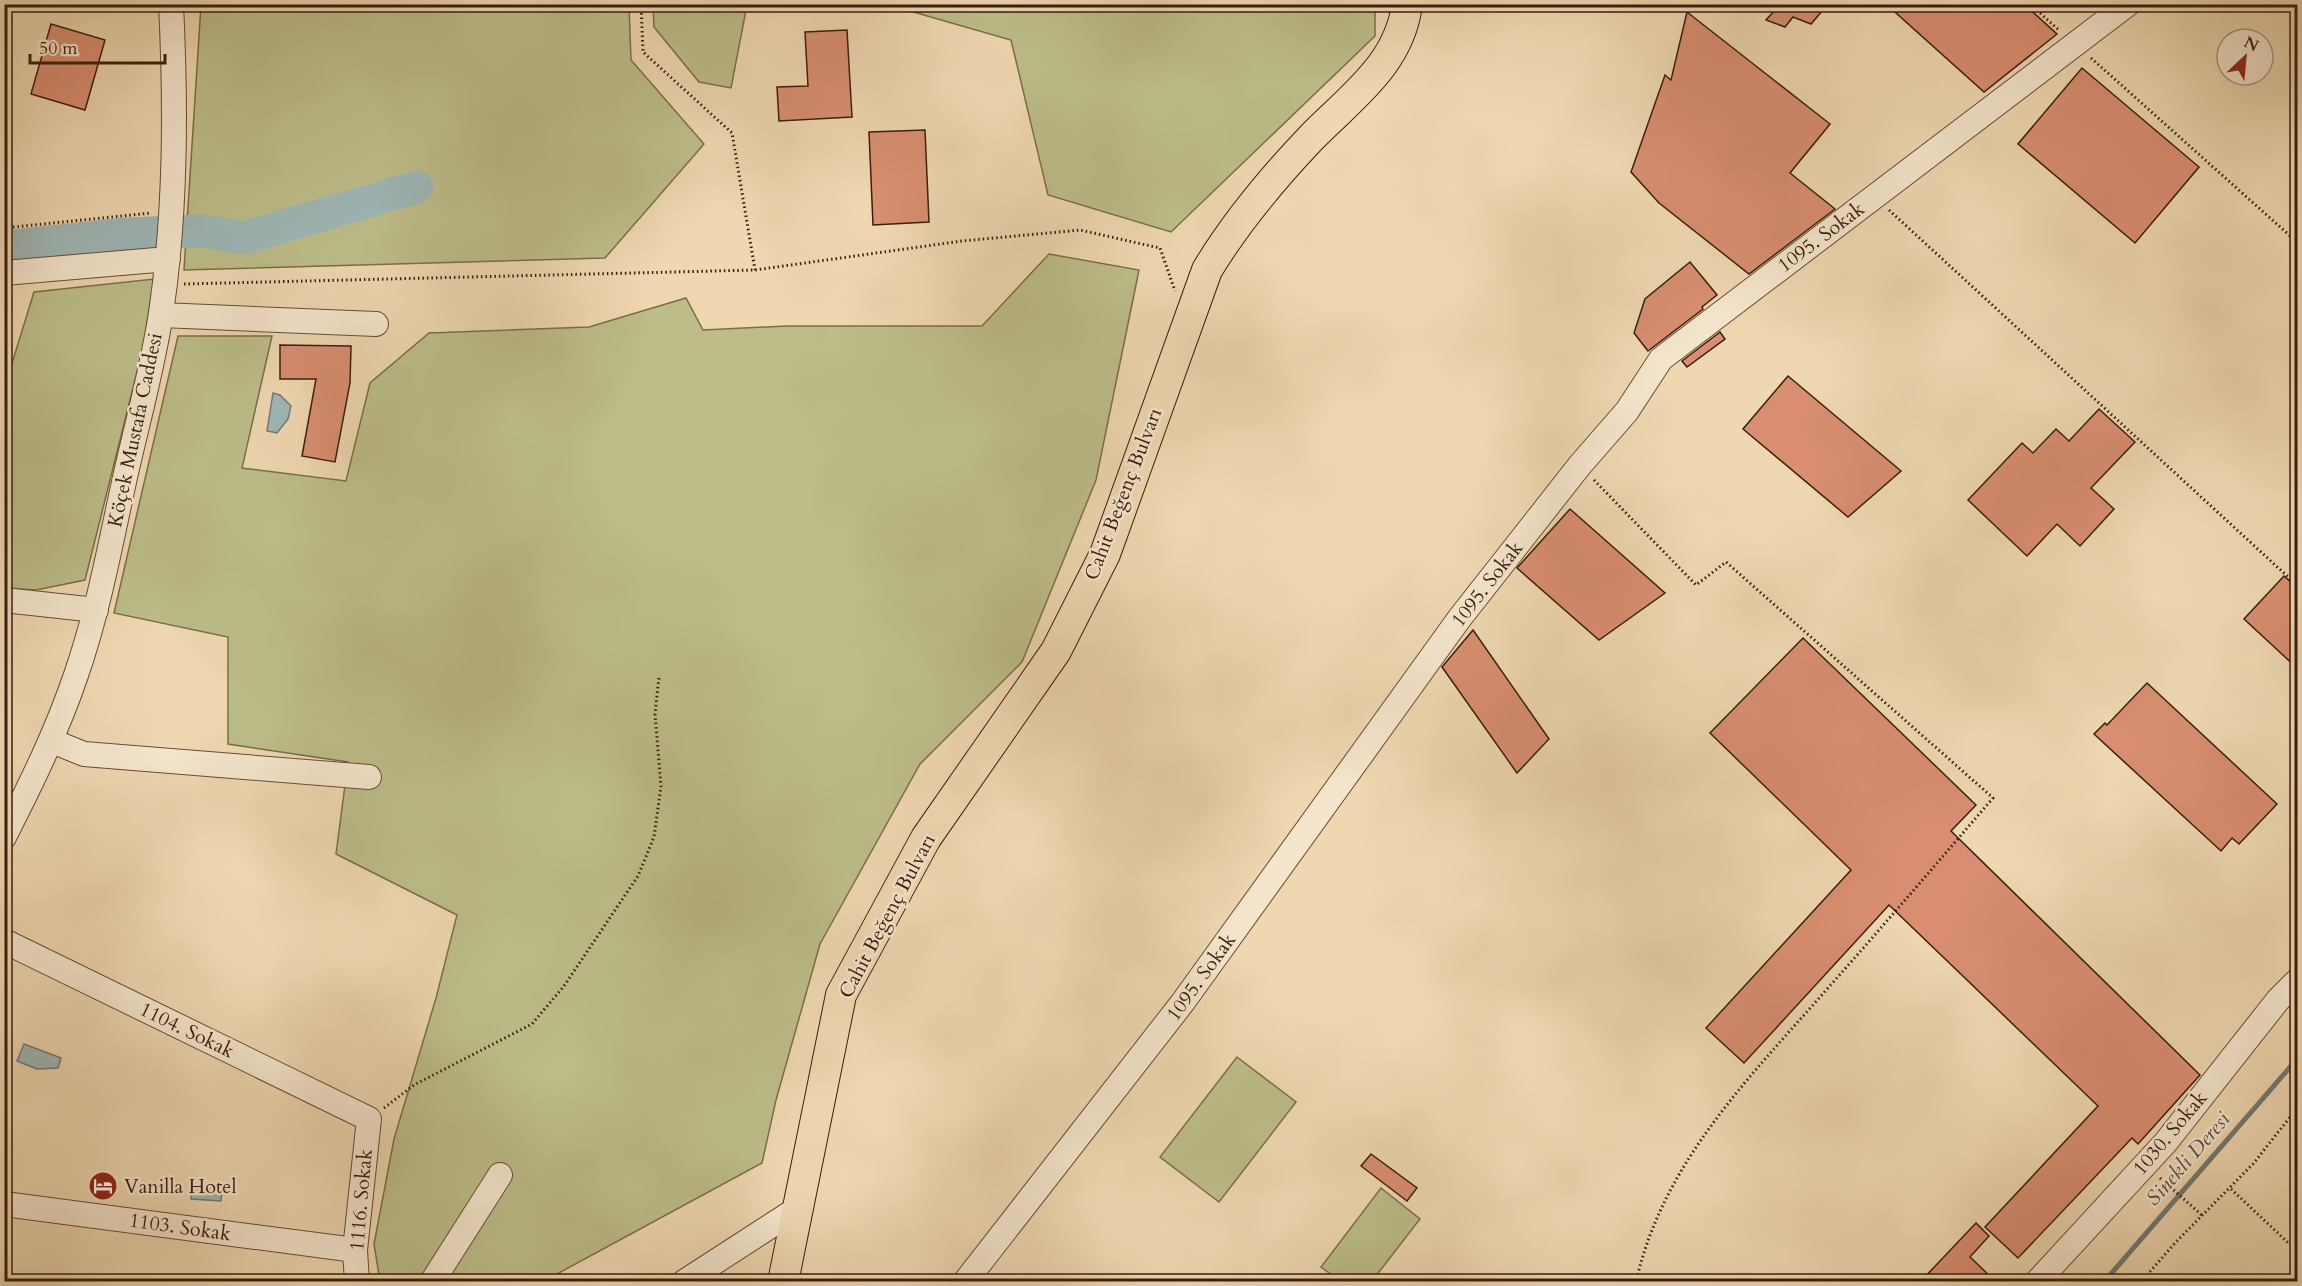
<svg xmlns="http://www.w3.org/2000/svg" width="2302" height="1286" viewBox="0 0 2302 1286" font-family="Cardo,serif">
<rect width="100%" height="100%" fill="#eed7b1"/>
<filter id="stains"><feTurbulence type="fractalNoise" baseFrequency=".00333" numOctaves="4"/><feColorMatrix values="0 0 0 0 .2 0 0 0 0 .09 0 0 0 0 .02 0 0 0 .5 -.17"/></filter>
<radialGradient id="worn" r=".72"><stop offset=".6" stop-color="#630" stop-opacity="0"/><stop offset="1" stop-color="#630" stop-opacity=".3"/></radialGradient>
<path fill="#bcbd89" stroke="#7b6d4b" stroke-width="1.5" d="M201,5H629L631,60L704,144L605,258L184,270Z
M653,5H747L731,88L699,82L654,27Z
M889,5H1375V36L1171,232L1048,195L1011,40Z
M1049,254L1139,270L1096,480L1022,662L920,764L820,944L776,1100L762,1163L544,1281H380L374,1244L394,1139L436,998L457,915L336,854L348,762L228,744V637L114,613L178,336H272L242,468L346,481L370,383L429,333L589,327L686,298L703,330L787,326H982Z
M154,279L143,348L85,580L36,590L5,588V386L34,292Z
M1237,1057L1296,1102L1219,1202L1160,1157Z
M1381,1188L1420,1219L1372,1281H1340L1321,1267Z"/>
<path fill="#9eb7b6" stroke="#767972" stroke-width="1.5" d="M273,393L280,395L291,406L288,419L277,433L267,431Z
M24,1044L61,1058L58,1068L37,1069L17,1061Z
M193,1185L222,1188L221,1201L191,1199Z"/>
<g fill="none" stroke-linecap="round" stroke-linejoin="round">
<path stroke="#767972" stroke-width="5" d="M2104,1282L2298,1058"/>
<path stroke="#9eb7b6" stroke-width="33" d="M4,247L125,234L203,231L244,238L417,187"/>
</g>
<path fill="#d98e71" stroke="#3a1d0d" stroke-width="1.5" d="M1763,4H1828L1811,24L1793,17L1785,27L1766,20L1775,10Z
M1886,4H2024L2057,34L1984,92Z
M1687,12L1830,124L1790,173L1835,209L1749,274L1659,203L1631,172L1665,75L1671,80Z
M51,24L105,40L85,110L31,94Z
M847,30L852,117L779,121L777,87L808,86L805,32Z
M2082,68L2199,167L2135,243L2018,144Z
M925,130L929,222L873,225L869,132Z
M1690,262L1717,295L1702,307L1703,309L1648,351L1634,333L1645,299Z
M1720,332L1725,339L1687,367L1682,361Z
M280,345L351,346L350,383L335,462L302,456L316,379H280Z
M1788,376L1901,471L1848,517L1743,429Z
M2099,409L2135,442L2091,488L2114,509L2080,546L2057,524L2027,556L1968,500L2022,443L2033,453L2056,429L2069,441Z
M1570,509L1665,593L1599,640L1517,568Z
M2284,576L2298,588V669L2244,619Z
M1473,630L1549,739L1517,773L1442,667Z
M1803,638L1976,805L1951,831L2200,1075L2138,1144L2132,1138L2018,1258L1985,1227L2098,1106L1889,905L1744,1063L1706,1028L1851,870L1710,733Z
M2147,683L2277,804L2239,844L2232,838L2221,851L2094,734L2105,723L2107,725Z
M1371,1154L1417,1188L1407,1201L1361,1166Z
M1976,1223L1989,1236L1970,1257L1995,1281H1921Z"/>
<g fill="none" stroke-linecap="round" stroke-linejoin="round">
<g stroke="#674c36" stroke-width="26">
<path id="minor" d="M4,273L168,259
M161,315L376,324
M4,600L96,610
M52,741L84,754L369,777
M4,837C31,784 57,731 76,675C99,609 111,540 126,473C138,420 153,366 161,313C176,211 176,107 171,4
M4,941L369,1119L355,1250L357,1282
M4,1204L355,1250
M432,1282L500,1175
M684,1282L800,1207
M965,1282L1183,1002L1459,619L1580,465L1627,411L1661,359L2128,4
M2037,1282L2166,1142L2278,1000L2298,980"/>
</g>
<g stroke="#3a1d0d" stroke-width="32">
<path id="major" d="M783,1282L841,995L926,838L1056,651L1105,554L1207,270C1236,222 1272,179 1311,138C1350,98 1400,64 1407,4"/>
</g>
<path stroke="#3a1d0d" stroke-width="3" stroke-dasharray="1.5 3" stroke-linecap="butt" d="M641,4L643,52L732,133L755,270
M2030,4L2059,30
M2091,58L2298,243
M1889,210L2298,586
M4,228L151,213
M184,284L755,270L962,241L1080,230L1160,248L1175,291
M1594,480L1696,585L1726,562L1993,798C1938,862 1884,925 1828,988C1750,1077 1663,1162 1636,1282
M384,1108L414,1085L532,1024L564,986L638,876L654,837L661,786L655,714L659,677
M2160,1178L2203,1216
M2231,1189L2298,1252
M2141,1282L2175,1243L2253,1164L2298,1107"/>
<use href="#minor" stroke="#f4e5cc" stroke-width="24"/>
<use href="#major" stroke="#eed7b1" stroke-width="30"/>
</g>
<defs>
<g id="hotel-disc" transform="scale(1.5)"><circle r="9.5" fill="#8f2418" stroke="#f4e5cc"/><path d="M-6-4.5h1.5V1H6V5H4.5V3h-9V5H-6ZM-4 0a1.8 1.8 0 1 1 3.6 0ZM.5 0V-2.5h3Q6-2.5 6 0Z" fill="#fff"/></g>
</defs>
<g fill-rule="evenodd">
<use href="#hotel-disc" x="103" y="1186"/>
</g>
<g text-anchor="middle" dominant-baseline="central" stroke-width="5" stroke-linejoin="round" paint-order="stroke">
<g font-size="20" fill="#3a1d0d" stroke="#f4e5cc">
<text transform="translate(1821 237) rotate(-37)">1095. Sokak</text>
<text transform="translate(135 430) rotate(-78)">Köçek Mustafa Caddesi</text>
<text transform="translate(1123 494) rotate(-69)">Cahit Beğenç Bulvarı</text>
<text transform="translate(1487 584) rotate(-52)">1095. Sokak</text>
<text transform="translate(887 916) rotate(-62)">Cahit Beğenç Bulvarı</text>
<text transform="translate(1201 977) rotate(-54)">1095. Sokak</text>
<text transform="translate(187 1030) rotate(26)">1104. Sokak</text>
<text transform="translate(2170 1133) rotate(-50)">1030. Sokak</text>
<text transform="translate(361 1200) rotate(-85)">1116. Sokak</text>
<text transform="translate(180 1227) rotate(8)">1103. Sokak</text>
</g>
<g font-size="20" fill="#3a1d0d" stroke="#f4e5cc" text-anchor="start">
<text x="124" y="1186">Vanilla Hotel</text>
</g>
<g font-size="21" font-style="italic" fill="#584b40" stroke="#f4e5cc">
<text transform="translate(2188 1159) rotate(-49)">Sinekli Deresi</text>
</g>
</g>
<rect width="2302" height="1286" fill="none" stroke="#eed7b1" stroke-width="24"/>
<rect x="6" y="6" width="2290" height="1274" fill="none" stroke="#3a1d0d" stroke-width="3"/>
<rect x="12" y="12" width="2278" height="1262" fill="none" stroke="#3a1d0d" stroke-width="1.5"/>
<g transform="translate(2245 57) rotate(26)"><circle r="28" fill="#f4e5cc" stroke="#aa9580" stroke-width="1.5"/>
<path d="M0-4.5L10 22L0 15L-10 22Z" fill="#8f2418"/>
<text y="-9" font-size="16" font-weight="bold" text-anchor="middle" fill="#3a1d0d">N</text>
</g>
<path d="M30 54v9h135v-9" fill="none" stroke="#3a1d0d" stroke-width="3"/>
<text x="39" y="54" font-size="18" fill="#3a1d0d" stroke="#f4e5cc" stroke-width="4.5" paint-order="stroke">50 m</text>
<rect width="100%" height="100%" filter="url(#stains)"/>
<rect width="100%" height="100%" fill="url(#worn)"/>
</svg>
